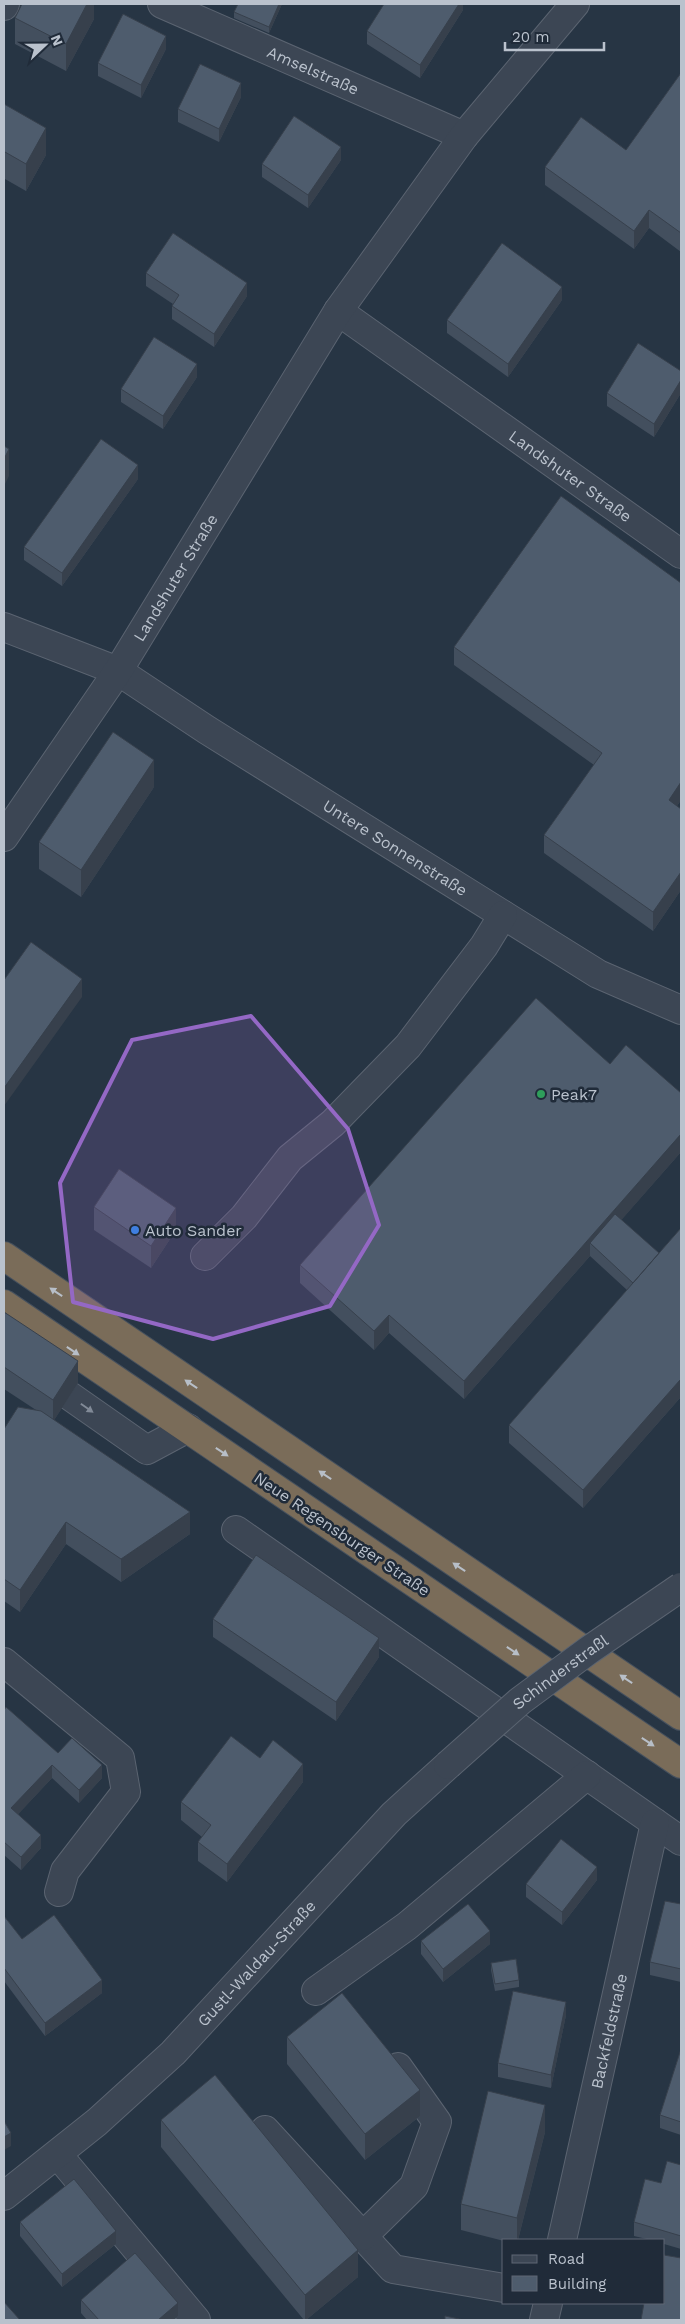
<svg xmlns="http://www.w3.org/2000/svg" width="685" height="2324" viewBox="0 0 685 2324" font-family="'Work Sans',sans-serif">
<rect width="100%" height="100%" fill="#273544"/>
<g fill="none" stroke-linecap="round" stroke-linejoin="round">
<g stroke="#5b6471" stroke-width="30">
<g id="minor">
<path id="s1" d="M162,4L464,136"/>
<path d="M4,6L5,4"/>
<path id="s2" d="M338,311L681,554"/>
<path id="s3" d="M4,627L118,671L207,730L598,974L681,1010"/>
<path id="s4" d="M4,837L118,671L338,311L464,136L575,4"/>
<path d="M205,1256L244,1217L290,1158L333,1123L408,1046L484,946L503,915"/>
<path d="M4,1350L147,1450L188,1428"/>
<path d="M236,1530L681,1841"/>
<path d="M4,1662L120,1758L126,1792L65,1871L59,1892"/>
<path d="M316,1991L407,1926L587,1775"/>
<path d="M265,2130L393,2269L504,2288"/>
<path d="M58,2155L196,2320"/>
<path id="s5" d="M4,2196L97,2122L173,2053L394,1814L448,1765"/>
<path d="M363,2236L414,2186L437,2122L398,2067"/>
<path id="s6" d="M562,2240L655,1823"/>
<path d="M544,2320L548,2303"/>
</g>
</g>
<g stroke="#46515e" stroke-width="30">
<path id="highway" d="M4,1256L681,1716
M4,1304L681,1764"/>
</g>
<use href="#minor" stroke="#3c4654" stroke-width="28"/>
<use href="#highway" stroke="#7a6c59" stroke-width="28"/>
<g stroke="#5b6471" stroke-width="30" stroke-linecap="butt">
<g id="minor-bridge">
<path id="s7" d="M448,1765L520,1701L589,1650L681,1587"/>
</g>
</g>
<use href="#minor-bridge" stroke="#3c4654" stroke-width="28"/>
</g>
<path fill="#434f5e" d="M94,4V19L66,71L15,44V18Z
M282,4L269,33L234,18V12Z
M463,4V10L420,78L367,44V31Z
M166,49L141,98L98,76V63Z
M681,73V252L649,228L634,249L545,185V167L626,150Z
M241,97L219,142L178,122V109Z
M4,104L46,155L26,191L5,179Z
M341,160L308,208L262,177V164Z
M146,273L247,296L214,347L172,319V306L173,304L146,286Z
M562,300L508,377L447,333V320Z
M681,371V393L654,437L607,406V393Z
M197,377L163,429L121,402V389Z
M138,479L62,586L24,560V547Z
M681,583V800L677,806L681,809V890L653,931L544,853V835L594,765L454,665V647Z
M154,787L81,897L39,869V842Z
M681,1152L621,1220L659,1253L681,1228V1399L680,1398L583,1508L509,1443V1425L627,1290L590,1256L464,1399L389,1333L374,1350L300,1283V1265Z
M94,1207L176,1230L151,1268L94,1230Z
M4,1312L78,1383L54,1420L190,1534L121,1582L66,1544L20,1612L4,1601V1429L36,1410L4,1389Z
M213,1619L379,1657L336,1721L213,1637Z
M4,1710L58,1753L102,1778L79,1803L52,1778L18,1814L41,1848L21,1870L4,1855Z
M260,1758L303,1782L227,1882L198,1861V1842L202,1837L181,1820V1802Z
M597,1880L562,1925L526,1897V1884Z
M681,1904V1990V1982L650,1975V1962Z
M4,1916L22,1939L102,1993L45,2036L4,1981Z
M421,1941L490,1944L443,1982L421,1954Z
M491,1963L519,1980V1987L495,1991L491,1970Z
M566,2015L551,2088L498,2077V2063Z
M287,2037L420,2116L365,2160L287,2064Z
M681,2049V2135L660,2128V2115Z
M161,2120L358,2277L306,2320H304L161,2147Z
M545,2132L518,2240H504V2241L461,2230V2204Z
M681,2165V2249L664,2244V2240H651L634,2236V2222L661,2183Z
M20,2222L116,2244L62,2287L20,2236Z
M81,2300L178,2316L173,2320H87L81,2313Z"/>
<path fill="#37404c" d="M87,4H94V19L66,71V44Z
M279,4H282L269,33V27Z
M459,4H463V10L420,78V65Z
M166,36V49L141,98V85Z
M241,83V97L219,142V129Z
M46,128V155L26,191V164Z
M341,147V160L308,208V195Z
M5,152V179L4,180V154Z
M649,210V228L634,249V231Z
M247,283V296L214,347V334Z
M562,287V300L508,377V364Z
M197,364V377L163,429V416Z
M681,380V393L654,437V424Z
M9,449V476L4,486V459Z
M138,465V479L62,586V573Z
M154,760V787L81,897V870Z
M681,782V800L669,818V800Z
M681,872V890L653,931V912Z
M82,979V997L4,1106V1088Z
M681,1134V1152L596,1249L590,1243V1256L464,1399V1381Z
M176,1208V1230L151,1268V1246Z
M389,1315V1333L374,1350V1331Z
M78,1361V1383L53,1422V1400Z
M680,1380V1398L583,1508V1490Z
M190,1512V1534L121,1582V1559Z
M66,1522V1544L20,1612V1590Z
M379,1638V1657L336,1721V1702Z
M303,1764V1782L227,1882V1864Z
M52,1765V1778L11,1822V1808Z
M102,1765V1778L79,1803V1790Z
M41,1835V1848L21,1870V1857Z
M597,1867V1880L562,1925V1912Z
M490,1931V1944L443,1982V1969Z
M102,1980V1993L45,2036V2023Z
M566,2002V2015L551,2088V2075Z
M420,2090V2116L365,2160V2134Z
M545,2105V2132L518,2240H517V2218Z
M11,2133V2146L4,2150V2137Z
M116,2231V2244L62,2287V2274Z
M358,2250V2277L306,2320H305V2295Z
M178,2303V2316L173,2320H158Z"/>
<path fill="#4e5c6d" stroke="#37404c" d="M22,4H87L66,44L15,18Z
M238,4H279L269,27L234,12Z
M384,4H459L420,65L367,31Z
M123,14L166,36L141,85L98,63Z
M200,64L241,83L219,129L178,109Z
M681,73V233L649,210L634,231L545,167L581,117L626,150Z
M4,104L46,128L26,164L5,152L4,154Z
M294,116L341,147L308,195L262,164Z
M173,233L247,283L214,334L172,306L179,295L146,273Z
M502,243L562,287L508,364L447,320Z
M154,337L197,364L163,416L121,389Z
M638,343L681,371V380L654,424L607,393Z
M101,439L138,465L62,573L24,547Z
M4,446L9,449L4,459Z
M561,496L681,583V782L669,800L681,809V872L653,912L544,835L602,753L454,647Z
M113,732L154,760L81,870L39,842Z
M31,942L82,979L4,1088V980Z
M536,998L610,1064L626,1045L681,1093V1134L464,1381L389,1315L374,1331L300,1265Z
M119,1169L176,1208L151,1246L94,1207Z
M615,1214L659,1253L633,1283L590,1243Z
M681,1228V1381L680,1380L583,1490L509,1425Z
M4,1312L78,1361L53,1400L4,1367Z
M18,1407L41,1411L190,1512L121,1559L66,1522L20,1590L4,1579V1429Z
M256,1555L379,1638L336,1702L213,1619Z
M6,1707L58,1753L72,1738L102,1765L79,1790L52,1765L11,1808L41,1835L21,1857L4,1842V1710Z
M231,1736L260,1758L273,1740L303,1764L227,1864L198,1842L211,1825L181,1802Z
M561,1839L597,1867L562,1912L526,1884Z
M665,1901L681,1904V1969L650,1962Z
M468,1904L490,1931L443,1969L421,1941Z
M54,1915L102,1980L45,2023L4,1968V1916L22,1939Z
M516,1959L519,1980L495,1984L491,1963Z
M513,1991L566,2002L551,2075L498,2063Z
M342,1993L420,2090L365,2134L287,2037Z
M681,2049V2122L660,2115Z
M215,2075L358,2250L305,2295L161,2120Z
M488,2091L545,2105L517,2218L461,2204Z
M4,2121L11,2133L4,2137Z
M667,2161L681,2165V2236L634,2222L645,2179L661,2183Z
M74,2179L116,2231L62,2274L20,2222Z
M135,2253L178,2303L158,2320H99L81,2300Z
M664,2255L681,2258V2320H641L644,2303H664Z
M4,2302L20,2320H4Z
M445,2316L464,2320H445Z"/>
<defs><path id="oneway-solid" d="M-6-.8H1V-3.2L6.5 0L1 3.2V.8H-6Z" transform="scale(1.25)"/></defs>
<g fill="#b7bec7">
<use href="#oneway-solid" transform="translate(56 1292) rotate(-146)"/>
<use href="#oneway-solid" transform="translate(73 1351) rotate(34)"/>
<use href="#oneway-solid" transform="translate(191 1384) rotate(-146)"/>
<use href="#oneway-solid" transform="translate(222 1452) rotate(34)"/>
<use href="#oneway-solid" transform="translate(325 1475) rotate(-146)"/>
<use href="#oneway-solid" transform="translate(459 1567) rotate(-146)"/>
<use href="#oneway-solid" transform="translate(513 1651) rotate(34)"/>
<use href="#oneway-solid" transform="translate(626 1679) rotate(-146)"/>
<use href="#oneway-solid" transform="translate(648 1742) rotate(34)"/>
</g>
<use fill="#818a97" href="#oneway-solid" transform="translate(87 1408) rotate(35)"/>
<path fill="#9468c5" fill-opacity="0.2" stroke="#9468c5" stroke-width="4" stroke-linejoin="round" d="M251,1016L348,1129L379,1225L330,1306L213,1339L73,1302L60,1183L132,1040Z"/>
<circle fill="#2e9e5b" stroke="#202b39" stroke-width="2" cx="541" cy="1094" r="5"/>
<circle fill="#3f7fe0" stroke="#202b39" stroke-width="2" cx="135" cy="1230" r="5"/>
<g text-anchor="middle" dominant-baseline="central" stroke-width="5" stroke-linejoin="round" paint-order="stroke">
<g font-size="16" fill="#bac2cd" stroke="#202b39">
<text stroke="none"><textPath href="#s1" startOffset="165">Amselstraße</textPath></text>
<text stroke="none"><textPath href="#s2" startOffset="285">Landshuter Straße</textPath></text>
<text stroke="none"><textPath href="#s4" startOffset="311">Landshuter Straße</textPath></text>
<text stroke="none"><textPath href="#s3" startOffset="451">Untere Sonnenstraße</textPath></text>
<text transform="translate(342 1534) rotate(34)">Neue Regensburger Straße</text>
<text stroke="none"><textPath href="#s7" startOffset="146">Schinderstraßl</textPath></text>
<text stroke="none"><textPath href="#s5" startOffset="344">Gustl-Waldau-Straße</textPath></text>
<text stroke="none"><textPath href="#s6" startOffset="214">Backfeldstraße</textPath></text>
</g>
<g font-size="16" fill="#bac2cd" stroke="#202b39" text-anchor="start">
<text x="551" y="1094">Peak7</text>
<text x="145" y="1230">Auto Sander</text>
</g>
</g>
<rect width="685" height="2324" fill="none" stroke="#bac2cd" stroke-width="10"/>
<rect x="502" y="2239" width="162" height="65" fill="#202b39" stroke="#5e6774"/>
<rect x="512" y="2255" width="25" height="8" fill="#3c4654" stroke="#5e6774"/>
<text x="548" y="2264" font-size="15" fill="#bac2cd">Road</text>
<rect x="512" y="2276" width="25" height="15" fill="#4e5c6d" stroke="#5e6774"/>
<text x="548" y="2289" font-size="15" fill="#bac2cd">Building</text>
<g transform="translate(45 45) rotate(68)" stroke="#202b39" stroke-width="4" paint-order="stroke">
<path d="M0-4L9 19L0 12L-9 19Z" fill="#bac2cd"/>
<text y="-8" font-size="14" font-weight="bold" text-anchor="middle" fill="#bac2cd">N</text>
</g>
<path d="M505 42v8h99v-8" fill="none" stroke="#bac2cd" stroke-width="2.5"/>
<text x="512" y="42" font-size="15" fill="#bac2cd" stroke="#202b39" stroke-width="4" paint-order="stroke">20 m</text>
</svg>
